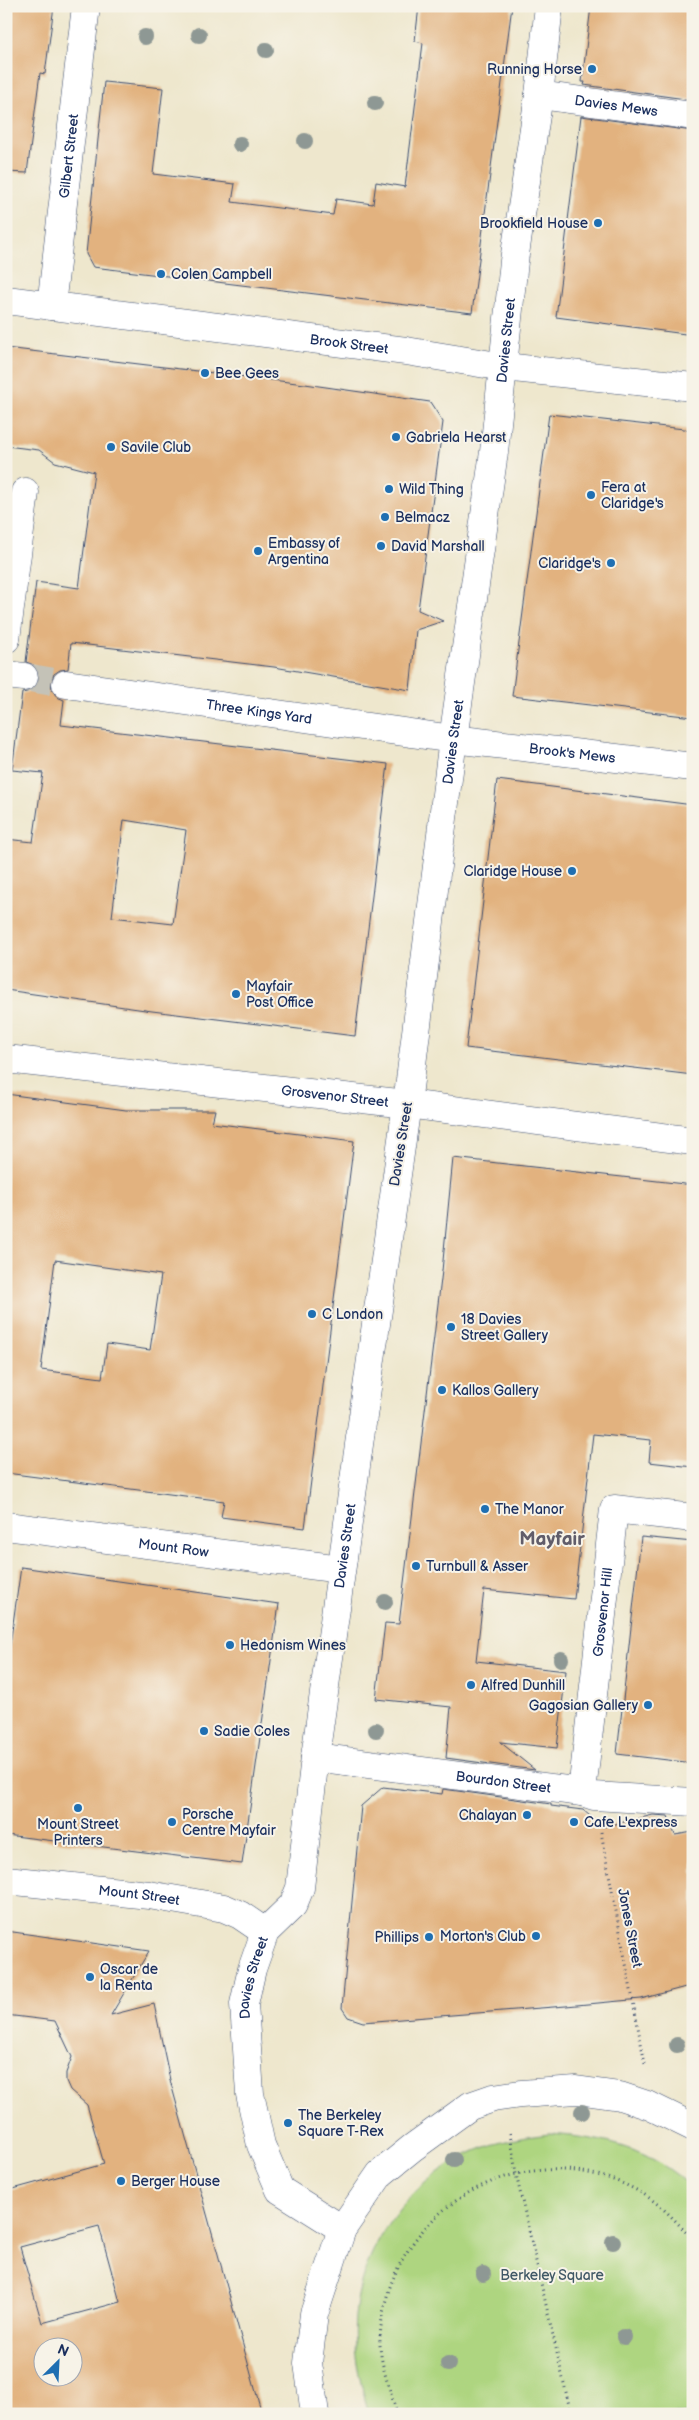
<svg xmlns="http://www.w3.org/2000/svg" width="699" height="2420" viewBox="0 0 699 2420" font-family="'Balsamiq Sans',sans-serif">
<rect width="100%" height="100%" fill="#f7f3e8"/>
<filter id="ink" filterUnits="userSpaceOnUse"><feTurbulence type="fractalNoise" baseFrequency=".02" numOctaves="2"/><feDisplacementMap in="SourceGraphic" scale="10" xChannelSelector="R" yChannelSelector="G"/><feConvolveMatrix kernelMatrix="1 2 1 2 8 2 1 2 1" color-interpolation-filters="sRGB"/></filter>
<filter id="wash" filterUnits="userSpaceOnUse"><feTurbulence type="fractalNoise" baseFrequency=".0096" numOctaves="4" result="noise"/><feDisplacementMap in="SourceGraphic" scale="20" xChannelSelector="R" yChannelSelector="G"/><feGaussianBlur stdDeviation="1.12" result="paint"/><feColorMatrix in="noise" values="0 0 0 0 0 0 0 0 0 0 0 0 0 0 0 0 0 1.4 0 .05"/><feComposite in="paint" operator="in"/></filter>
<g filter="url(#wash)">
<rect width="100%" height="100%" fill="#eee7cd"/>
<path fill="#aed580" stroke="#64826f" d="M550,2134C603,2138 653,2149 693,2189V2414H369C363,2392 357,2370 355,2347C348,2265 399,2186 473,2152C497,2141 524,2137 550,2134Z"/>
<g id="blocks">
<path fill="#e2b27f" fill-rule="evenodd" d="M6,6H54L45,74L40,73L27,173L6,172Z
M419,6H512L472,313L93,267L86,254L104,82L163,88L153,174L235,184L232,202L333,215L336,199L373,204L376,182L405,187L423,43L415,41Z
M591,6H693V100L584,85L585,82H582Z
M581,116L693,131V335L556,317Z
M6,348L305,384L430,402L443,422L418,610L443,621L416,630L410,690L274,667L71,643L68,669L60,670L54,674L51,681L52,690L57,697L64,700L61,725L388,764L355,1036L152,1011L6,990V839L33,842L43,773L12,770L22,693L31,691L36,687L39,679L38,670L34,665L26,662L36,582L79,588L94,472L55,462L39,450L6,446ZM124,820L186,830L173,924L112,917Z
M549,414L693,430V717L512,696Z
M497,780L693,805V1075L466,1048Z
M6,1094L126,1110H215L212,1123L354,1141L305,1528L221,1517L224,1501L6,1473ZM55,1260L161,1275L150,1350L107,1344L102,1378L41,1370Z
M453,1158L693,1185V1467L649,1462L651,1440L593,1434L574,1599L484,1590L476,1661L566,1671L557,1748L500,1742L535,1770L446,1758L451,1707L376,1699L385,1623L399,1624L442,1271Z
M641,1537L693,1542V1763L617,1754Z
M21,1567L279,1604L242,1864L6,1835V1673Z
M383,1787L442,1794L443,1789L551,1804V1806L583,1810L603,1827L653,1815L668,1816L675,1835L693,1832V1985L641,1999L566,2006L363,2022L348,2017L342,2008L361,1806Z
M6,1931L149,1951L111,2015L154,2004L170,2080L262,2414H6V2191L104,2164L87,2105L70,2090L66,2081V2073L72,2057L55,2021L6,2015ZM99,2226L120,2302L42,2323L20,2247ZM42,2348H72V2378H42Z"/>
</g>
</g>
<g filter="url(#ink)">
<use href="#blocks" fill-opacity="0" stroke="#3b4b6f" stroke-width="1"/>
<g fill="none" stroke-linecap="round" stroke-linejoin="round">
<path stroke="#c4c2b7" stroke-width="28" stroke-dasharray="28 14" stroke-linecap="butt" d="M24,677L66,684"/>
<g stroke="#3b4b6f" stroke-width="29">
<g id="minor">
<path id="s1" d="M539,95L693,116"/>
<path id="s2" d="M51,306L86,6"/>
<path d="M6,639L25,492"/>
<path d="M6,675L24,677"/>
<path id="s3" d="M66,684L453,739L693,767"/>
<path id="s4" d="M407,1104L453,739L494,452L514,261L539,95L549,6"/>
<path id="s5" d="M6,1526L341,1569"/>
<path id="s6" d="M315,1757L582,1792L594,1796L693,1802"/>
<path id="s7" d="M582,1792L614,1509L693,1518"/>
</g>
</g>
<g stroke="#3b4b6f" stroke-width="29">
<g id="tertiary">
<path id="s8" d="M6,300L406,351L504,367L693,387"/>
<path id="s9" d="M6,1059L407,1104L693,1141"/>
<path id="s10" d="M6,1880L149,1895L224,1908L240,1915L265,1932"/>
<path id="s11" d="M342,2229L280,2190L261,2145L250,2094L244,2004L252,1969L265,1932L293,1905L300,1888L315,1757L407,1104"/>
<path d="M315,2414L308,2363L314,2314L342,2229L380,2174L412,2148L470,2106L493,2098L521,2094L576,2090L620,2096L650,2106L693,2127"/>
</g>
</g>
<path stroke="#3b4b6f" stroke-width="3" stroke-dasharray="1 4" stroke-linecap="butt" d="M601,1832L645,2064
M510,2133L516,2174L571,2414
M397,2414C391,2392 379,2362 380,2340C385,2209 524,2128 640,2192C661,2204 677,2222 693,2240"/>
<use href="#minor" stroke="#fff" stroke-width="28"/>
<use href="#tertiary" stroke="#fff" stroke-width="28"/>
</g>
<g fill="#8e9894">
<circle cx="199" cy="35" r="8"/>
<circle cx="145" cy="37" r="8"/>
<circle cx="266" cy="50" r="8"/>
<circle cx="375" cy="103" r="8"/>
<circle cx="305" cy="141" r="8"/>
<circle cx="240" cy="144" r="8"/>
<circle cx="385" cy="1602" r="8"/>
<circle cx="561" cy="1659" r="8"/>
<circle cx="376" cy="1730" r="8"/>
<circle cx="677" cy="2045" r="8"/>
<circle cx="582" cy="2112" r="8"/>
<circle cx="454" cy="2160" r="8"/>
<circle cx="613" cy="2242" r="8"/>
<circle cx="483" cy="2274" r="8"/>
<circle cx="624" cy="2337" r="8"/>
<circle cx="448" cy="2364" r="8"/>
</g>
</g>
<g fill="#1f6fb2" stroke="#f7f3e8" stroke-width="2">
<circle cx="592" cy="69" r="5"/>
<circle cx="598" cy="223" r="5"/>
<circle cx="161" cy="274" r="5"/>
<circle cx="205" cy="373" r="5"/>
<circle cx="396" cy="437" r="5"/>
<circle cx="111" cy="447" r="5"/>
<circle cx="389" cy="489" r="5"/>
<circle cx="591" cy="495" r="5"/>
<circle cx="385" cy="517" r="5"/>
<circle cx="381" cy="546" r="5"/>
<circle cx="258" cy="551" r="5"/>
<circle cx="611" cy="563" r="5"/>
<circle cx="572" cy="871" r="5"/>
<circle cx="236" cy="994" r="5"/>
<circle cx="312" cy="1314" r="5"/>
<circle cx="451" cy="1327" r="5"/>
<circle cx="442" cy="1390" r="5"/>
<circle cx="485" cy="1509" r="5"/>
<circle cx="416" cy="1566" r="5"/>
<circle cx="230" cy="1645" r="5"/>
<circle cx="471" cy="1685" r="5"/>
<circle cx="648" cy="1705" r="5"/>
<circle cx="204" cy="1731" r="5"/>
<circle cx="78" cy="1808" r="5"/>
<circle cx="527" cy="1815" r="5"/>
<circle cx="172" cy="1822" r="5"/>
<circle cx="574" cy="1822" r="5"/>
<circle cx="536" cy="1936" r="5"/>
<circle cx="429" cy="1937" r="5"/>
<circle cx="90" cy="1977" r="5"/>
<circle cx="288" cy="2123" r="5"/>
<circle cx="121" cy="2181" r="5"/>
</g>
<g text-anchor="middle" dominant-baseline="central" stroke-width="4" stroke-linejoin="round" paint-order="stroke">
<g font-size="14" fill="#1b2f5e" stroke="#f7f3e8" text-anchor="start">
<text x="582" y="69" text-anchor="end">Running Horse</text>
<text x="588" y="223" text-anchor="end">Brookfield House</text>
<text x="171" y="274">Colen Campbell</text>
<text x="215" y="373">Bee Gees</text>
<text x="406" y="437">Gabriela Hearst</text>
<text x="121" y="447">Savile Club</text>
<text x="601" y="487">Fera at<tspan x="601" dy="16">Claridge's</tspan></text>
<text x="399" y="489">Wild Thing</text>
<text x="395" y="517">Belmacz</text>
<text x="268" y="543">Embassy of<tspan x="268" dy="16">Argentina</tspan></text>
<text x="391" y="546">David Marshall</text>
<text x="601" y="563" text-anchor="end">Claridge's</text>
<text x="562" y="871" text-anchor="end">Claridge House</text>
<text x="246" y="986">Mayfair<tspan x="246" dy="16">Post Office</tspan></text>
<text x="322" y="1314">C London</text>
<text x="461" y="1319">18 Davies<tspan x="461" dy="16">Street Gallery</tspan></text>
<text x="452" y="1390">Kallos Gallery</text>
<text x="495" y="1509">The Manor</text>
<text x="426" y="1566">Turnbull &amp; Asser</text>
<text x="240" y="1645">Hedonism Wines</text>
<text x="481" y="1685">Alfred Dunhill</text>
<text x="638" y="1705" text-anchor="end">Gagosian Gallery</text>
<text x="214" y="1731">Sadie Coles</text>
<text x="182" y="1814">Porsche<tspan x="182" dy="16">Centre Mayfair</tspan></text>
<text x="517" y="1815" text-anchor="end">Chalayan</text>
<text x="584" y="1822">Cafe L'express</text>
<text x="78" y="1824" text-anchor="middle">Mount Street<tspan x="78" dy="16">Printers</tspan></text>
<text x="526" y="1936" text-anchor="end">Morton's Club</text>
<text x="419" y="1937" text-anchor="end">Phillips</text>
<text x="100" y="1969">Oscar de<tspan x="100" dy="16">la Renta</tspan></text>
<text x="298" y="2115">The Berkeley<tspan x="298" dy="16">Square T-Rex</tspan></text>
<text x="131" y="2181">Berger House</text>
</g>
<g font-size="14" fill="#1b2f5e" stroke="#f7f3e8">
<text stroke="none"><textPath href="#s1" startOffset="78">Davies Mews</textPath></text>
<text stroke="none"><textPath href="#s2" startOffset="151">Gilbert Street</textPath></text>
<text stroke="none"><textPath href="#s4" startOffset="770">Davies Street</textPath></text>
<text stroke="none"><textPath href="#s8" startOffset="346">Brook Street</textPath></text>
<text stroke="none"><textPath href="#s3" startOffset="195">Three Kings Yard</textPath></text>
<text stroke="none"><textPath href="#s4" startOffset="365">Davies Street</textPath></text>
<text stroke="none"><textPath href="#s3" startOffset="511">Brook's Mews</textPath></text>
<text stroke="none"><textPath href="#s9" startOffset="331">Grosvenor Street</textPath></text>
<text transform="translate(401 1144) rotate(-81)">Davies Street</text>
<text stroke="none"><textPath href="#s11" startOffset="742">Davies Street</textPath></text>
<text stroke="none"><textPath href="#s5" startOffset="169">Mount Row</textPath></text>
<text stroke="none"><textPath href="#s7" startOffset="181">Grosvenor Hill</textPath></text>
<text stroke="none"><textPath href="#s6" startOffset="190">Bourdon Street</textPath></text>
<text stroke="none"><textPath href="#s10" startOffset="134">Mount Street</textPath></text>
<text transform="translate(630 1928) rotate(79)">Jones Street</text>
<text stroke="none"><textPath href="#s11" startOffset="292">Davies Street</textPath></text>
</g>
<g font-size="14" fill="#405866" stroke="#f7f3e8">
<text x="552" y="2275">Berkeley Square</text>
</g>
<g font-size="19" font-weight="bold" fill="#615d6a" stroke="#f7f3e8">
<text x="552" y="1539">Mayfair</text>
</g>
</g>
<rect width="699" height="2420" fill="none" stroke="#f7f3e8" stroke-width="25"/>
<g transform="translate(58 2362) rotate(24)"><circle r="24" fill="#f7f3e8" stroke="#9fa5b1"/>
<path d="M0-4L9 19L0 12L-9 19Z" fill="#1f6fb2"/>
<text y="-8" font-size="14" font-weight="bold" text-anchor="middle" fill="#1b2f5e">N</text>
</g>
</svg>
